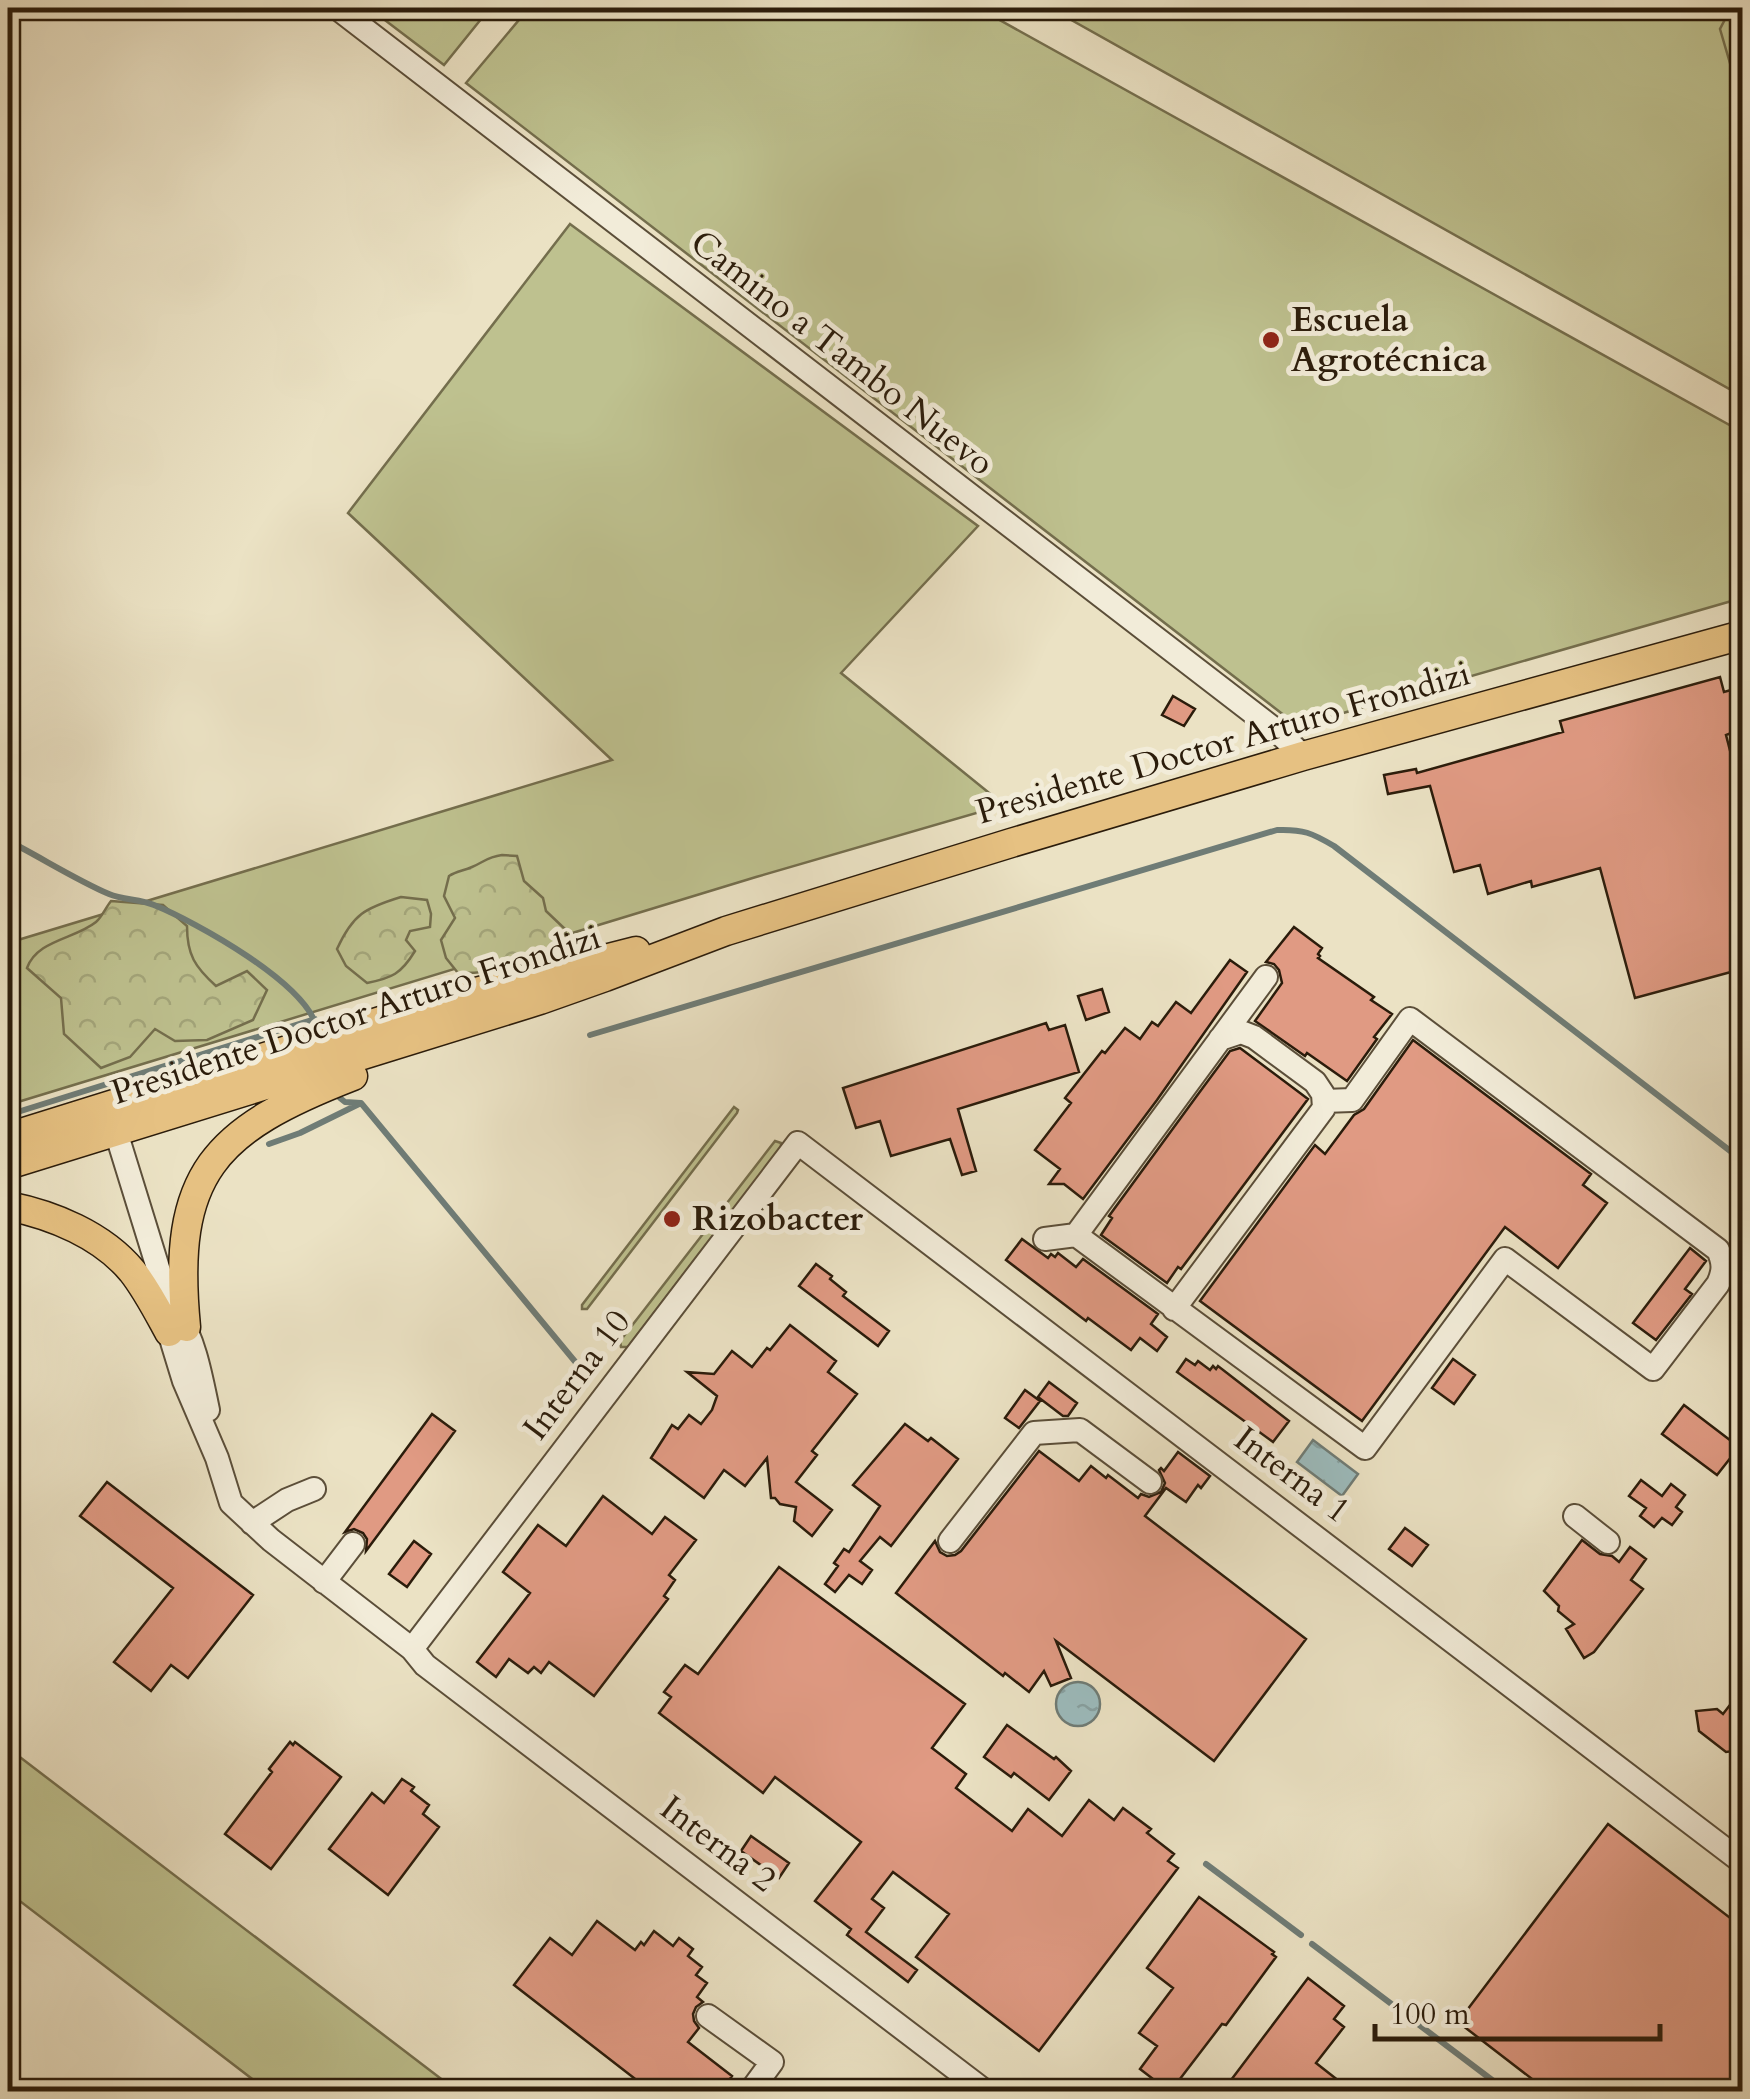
<svg xmlns="http://www.w3.org/2000/svg" width="1750" height="2099" viewBox="0 0 1750 2099" font-family="Cardo,serif">
<defs>
<pattern id="forest-crowns" width="20" height="18" patternUnits="userSpaceOnUse" patternTransform="scale(2.5)"><rect width="20" height="18" fill="#bec18f"/><path d="M2 6a3 3 0 1 1 6 0M12 15a3 3 0 1 1 6 0" fill="none" stroke="#a3a57a"/></pattern>
<pattern id="water-ripples" width="26" height="14" patternUnits="userSpaceOnUse" patternTransform="scale(2.5)"><rect width="26" height="14" fill="#9cbcbe"/><path d="M2 4q2-2 4 0t4 0M15 11q2-2 4 0t4 0" fill="none" stroke="#87a1a2"/></pattern>
</defs>
<rect width="100%" height="100%" fill="#ebe2c4"/>
<filter id="stains"><feTurbulence type="fractalNoise" baseFrequency=".002" numOctaves="4"/><feColorMatrix values="0 0 0 0 .2 0 0 0 0 .09 0 0 0 0 .02 0 0 0 .5 -.17"/></filter>
<radialGradient id="worn" r=".72"><stop offset=".6" stop-color="#630" stop-opacity="0"/><stop offset="1" stop-color="#630" stop-opacity=".3"/></radialGradient>
<path fill="#bec18f" stroke="#746e4d" stroke-width="2.5" d="M369,8H490L444,65Z
M529,8H978L1742,432V598L1298,726L466,83Z
M1050,8H1742V396Z
M570,224L978,526L841,673L1004,805L756,877L8,1105V943L612,760L348,513Z
M734,1107L738,1110L737,1113L587,1309H582V1305Z
M775,1141L781,1143V1148L628,1347H621L620,1341Z
M8,1748L457,2091H268L8,1892Z"/>
<path fill="url(#forest-crowns)" stroke="#746e4d" stroke-width="2.5" d="M1731,8H1742V74L1732,70L1720,29Z
M502,855L517,856L524,881L543,898L546,911L566,930L561,948C530,963 494,974 458,973L446,958L441,940L455,918L444,896L449,876C457,871 463,871 472,867C484,862 487,857 502,855Z
M401,897L427,900L431,914L430,927L410,931L406,940L415,951C401,974 392,978 367,983L346,966L337,949C353,914 365,908 401,897Z
M111,901L163,905L187,926C187,955 195,967 216,986L247,971L267,990L253,1020L207,1040L175,1041L155,1029L130,1057L101,1068L64,1034L61,998L27,968C37,940 75,939 96,922C102,917 106,907 111,901Z"/>
<path fill="url(#water-ripples)" stroke="#6f7c76" stroke-width="2.5" d="M1313,1440L1358,1474L1342,1496L1297,1462Z
M1056 1704a22 22 0 1 1 44 0a22 22 0 1 1-44 0Z"/>
<g fill="none" stroke-linecap="round" stroke-linejoin="round">
<path stroke="#6f7c76" stroke-width="6" d="M8,838L20,847C50,863 79,881 109,894C123,900 140,899 154,905C196,922 306,983 317,1028
M590,1035L1277,830C1303,829 1312,833 1334,846L1742,1160
M340,1098L345,1102L361,1103L587,1376
M8,1115L315,1019
M269,1144L300,1133L359,1104
M1206,1864L1301,1935
M1312,1944L1508,2092"/>
</g>
<path fill="#e09a83" stroke="#2b1c0b" stroke-width="2.5" d="M1720,677L1724,692L1742,687V724L1732,726L1734,732L1726,735L1742,797V969L1635,998L1600,868L1532,887L1531,881L1488,894L1480,865L1454,872L1430,786L1388,794L1384,775L1416,769L1417,773L1563,732L1560,721Z
M1173,696L1195,709L1184,726L1162,715Z
M1294,927L1322,948L1318,954L1320,956L1318,958L1374,997L1371,1000L1392,1014L1374,1037L1377,1039L1347,1081L1307,1053L1305,1056L1255,1021L1282,983L1279,970L1274,964L1266,962Z
M1230,960L1247,972L1157,1100L1083,1199L1064,1184H1049L1060,1169L1035,1150L1071,1103L1065,1098L1102,1051L1105,1053L1125,1028L1140,1039L1152,1022L1158,1026L1176,1002L1191,1013Z
M1102,989L1109,1012L1086,1020L1078,996Z
M1046,1023L1049,1030L1065,1025L1079,1072L958,1109L976,1171L962,1175L950,1139L891,1156L880,1121L856,1128L843,1088Z
M1413,1040L1591,1174L1583,1185L1607,1203L1558,1268L1505,1227L1362,1421L1200,1301L1315,1145L1325,1154L1354,1115L1364,1109Z
M1240,1048L1308,1099L1181,1269L1178,1267L1167,1283L1101,1235L1112,1218L1109,1216L1196,1097L1230,1051Z
M1022,1239L1048,1258L1051,1254L1055,1257L1058,1253L1076,1267L1083,1259L1158,1314L1151,1324L1167,1337L1157,1351L1140,1338L1131,1350L1088,1318L1086,1321L1006,1260Z
M1690,1248L1706,1261L1685,1289L1692,1294L1656,1340L1633,1323Z
M816,1264L832,1276L830,1279L846,1292L843,1296L889,1331L878,1346L799,1286Z
M790,1325L836,1361L828,1372L857,1394L812,1451L817,1455L796,1482L832,1510L812,1536L794,1521L796,1507L780,1504L775,1498H771L767,1458L745,1486L724,1470L704,1498L651,1458L672,1425L678,1429L689,1415L701,1424L712,1410L717,1396L687,1372L714,1374L732,1351L752,1367L767,1348L770,1350Z
M1186,1359L1195,1365L1198,1361L1210,1370L1213,1366L1216,1369L1218,1366L1289,1421L1273,1442L1177,1372Z
M1453,1359L1475,1375L1454,1404L1432,1388Z
M1049,1382L1077,1403L1068,1416H1063L1038,1397Z
M1025,1390L1040,1401L1019,1428L1005,1418Z
M1684,1405L1739,1447L1717,1475L1662,1434Z
M432,1414L455,1431L366,1551L367,1539L363,1533L354,1529L345,1532Z
M905,1424L928,1441L931,1438L958,1459L891,1546L880,1537L860,1561L872,1570L862,1584L849,1575L835,1592L825,1584L838,1566L834,1563L844,1549L849,1552L880,1506L853,1485Z
M1039,1451L1079,1481L1091,1466L1106,1478L1108,1475L1138,1498L1141,1494L1149,1497L1161,1492L1165,1483L1159,1470L1161,1468L1164,1471L1178,1452L1210,1476L1201,1488L1198,1485L1186,1502L1166,1488L1145,1516L1306,1639L1214,1761L1056,1641L1071,1678L1051,1686L1044,1671L1029,1692L1005,1673L1003,1676L896,1593L935,1541L940,1552L947,1556L955,1555L961,1551Z
M1641,1480L1662,1496L1671,1484L1685,1495L1676,1507L1682,1512L1672,1525L1662,1518L1654,1527L1640,1516L1646,1508L1629,1496Z
M107,1482L253,1595L188,1678L171,1665L151,1691L114,1662L173,1588L80,1516Z
M603,1496L652,1534L665,1517L696,1540L669,1575L675,1580L664,1596L668,1599L594,1696L549,1662L541,1673L534,1667L528,1673L509,1659L496,1677L477,1662L530,1593L503,1572L538,1525L566,1546Z
M1405,1528L1428,1545L1412,1566L1389,1549Z
M1582,1540L1600,1554L1612,1556L1619,1562L1630,1547L1646,1559L1631,1580L1643,1589L1594,1652L1584,1658L1566,1629L1574,1624L1558,1611L1559,1606L1544,1591Z
M414,1541L431,1554L407,1587L389,1574Z
M779,1567L965,1704L932,1748L966,1774L956,1788L1012,1831L1028,1809L1062,1836L1089,1800L1114,1820L1123,1808L1151,1829L1147,1833L1174,1854L1168,1861L1178,1868L1039,2051L916,1957L949,1914L893,1872L872,1899L884,1908L866,1932L917,1970L908,1982L847,1935L851,1929L815,1901L861,1842L775,1777L763,1793L659,1713L671,1697L664,1692L685,1665L698,1674Z
M1736,1697L1742,1722V1750L1726,1752L1699,1731L1696,1711L1717,1709L1723,1714Z
M1007,1725L1054,1759L1056,1757L1071,1771L1049,1800L1014,1773L1011,1777L984,1757Z
M290,1742L293,1745L295,1742L341,1777L271,1869L225,1834L272,1772L269,1769Z
M402,1779L414,1787L411,1791L429,1805L423,1814L439,1827L388,1895L329,1849L372,1793L384,1803Z
M1608,1824L1742,1927V2092H1549L1458,2022Z
M751,1836L789,1863L779,1878L741,1851Z
M1199,1897L1274,1952L1272,1954L1276,1957L1226,2025L1222,2024L1170,2092L1140,2069L1157,2046L1139,2033L1173,1988L1147,1968Z
M597,1921L635,1950L641,1942L644,1945L654,1931L673,1946L679,1938L693,1949L688,1956L702,1967L696,1975L707,1983L697,1997L703,2002L696,2007L693,2014L694,2021L699,2028L688,2042L732,2076L721,2092H652L514,1985L550,1938L572,1955Z
M1308,1978L1344,2006L1334,2019L1344,2027L1316,2063L1353,2092H1222Z"/>
<g fill="none" stroke-linecap="round" stroke-linejoin="round">
<g stroke="#5b4e39" stroke-width="26">
<path id="minor" d="M337,8L1278,732L1303,756
M112,1119L167,1297L169,1332L184,1381L217,1458L231,1503L271,1540L412,1649L425,1665L986,2092
M1076,1235L1266,977
M1045,1239L1076,1235L1365,1448L1505,1259L1653,1369L1718,1284C1724,1271 1724,1263 1718,1250L1410,1019L1352,1100L1324,1101
M1174,1309L1324,1108L1323,1094L1315,1082L1254,1037L1241,1032L1220,1039
M177,1313C195,1341 201,1377 208,1410
M1575,1516L1608,1542
M252,1523L287,1500L314,1489
M950,1541L1034,1433L1080,1430L1150,1482
M324,1582L353,1544
M412,1649L798,1143L1742,1862
M708,2016L772,2062L750,2092"/>
</g>
<g stroke="#2b1c0b" stroke-width="31">
<path id="major" d="M8,1137L464,995L636,951
M8,1165L540,1000L605,977L726,931L1011,843L1303,756L1742,635
M8,1206C53,1215 102,1235 132,1271C147,1290 158,1312 169,1332
M186,1327C171,1173 214,1130 353,1076"/>
</g>
<use href="#minor" stroke="#f2ecd9" stroke-width="22"/>
<use href="#major" stroke="#e6c182" stroke-width="28"/>
</g>
<g fill="#8f2418" stroke="#f2ecd9" stroke-width="4">
<circle cx="1271" cy="340" r="10"/>
<circle cx="672" cy="1219" r="10"/>
</g>
<g text-anchor="middle" dominant-baseline="central" stroke-width="10" stroke-linejoin="round" paint-order="stroke">
<g font-size="35" font-weight="bold" fill="#2b1c0b" stroke="#f2ecd9" text-anchor="start">
<text x="1291" y="320">Escuela<tspan x="1291" dy="40">Agrotécnica</tspan></text>
<text x="692" y="1219">Rizobacter</text>
</g>
<g font-size="35" fill="#2b1c0b" stroke="#f2ecd9">
<text transform="translate(842 353) rotate(38)">Camino a Tambo Nuevo</text>
<text transform="translate(1223 743) rotate(-16)">Presidente Doctor Arturo Frondizi</text>
<text transform="translate(356 1015) rotate(-18)">Presidente Doctor Arturo Frondizi</text>
<text transform="translate(577 1375) rotate(-53)">Interna 10</text>
<text transform="translate(1292 1475) rotate(37)">Interna 1</text>
<text transform="translate(718 1844) rotate(37)">Interna 2</text>
</g>
</g>
<rect width="1750" height="2099" fill="none" stroke="#ebe2c4" stroke-width="40"/>
<rect x="10" y="10" width="1730" height="2079" fill="none" stroke="#2b1c0b" stroke-width="5"/>
<rect x="20" y="20" width="1710" height="2059" fill="none" stroke="#2b1c0b" stroke-width="2.5"/>
<path d="M1375 2024v15h285v-15" fill="none" stroke="#2b1c0b" stroke-width="5"/>
<text x="1390" y="2024" font-size="30" fill="#2b1c0b" stroke="#f2ecd9" stroke-width="8" paint-order="stroke">100 m</text>
<rect width="100%" height="100%" filter="url(#stains)"/>
<rect width="100%" height="100%" fill="url(#worn)"/>
</svg>
